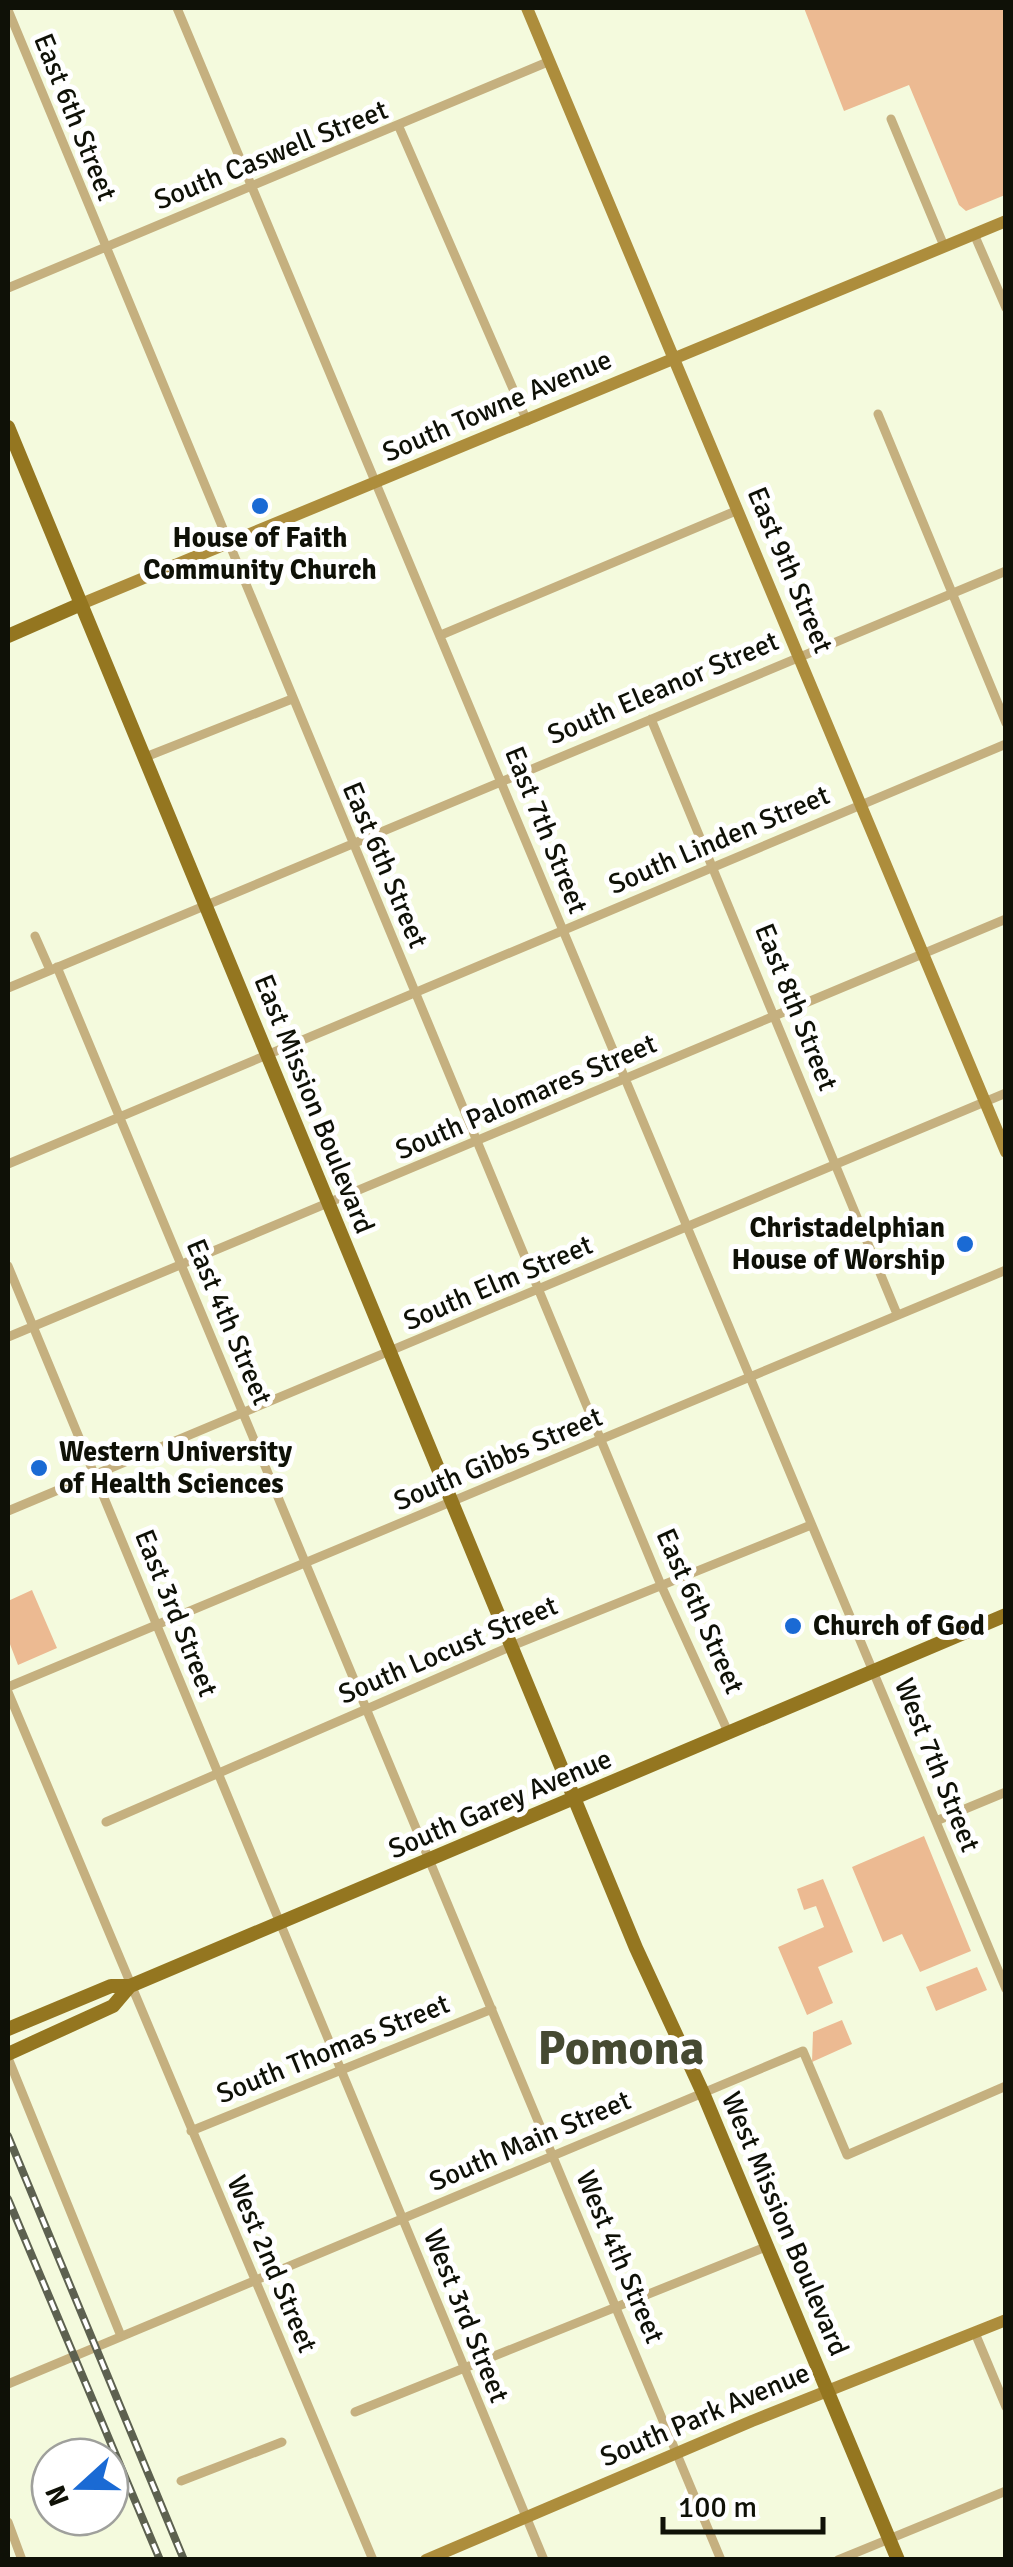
<svg xmlns="http://www.w3.org/2000/svg" width="1013" height="2567" viewBox="0 0 1013 2567" font-family="Signika,sans-serif">
<rect width="100%" height="100%" fill="#f4fadd"/>
<path fill="#ecba92" d="M804,8H1005V195L966,211L959,205L909,85L844,111Z
M32,1590L57,1648L18,1665L8,1639V1601Z
M924,1836L971,1951L920,1972L902,1934L883,1942L852,1867Z
M823,1879L853,1952L818,1967L833,2003L807,2015L778,1947L824,1927L816,1906L804,1910L797,1889Z
M977,1967L987,1990L936,2011L926,1987Z
M842,2020L852,2044L812,2062L813,2032Z"/>
<g fill="none" stroke-linecap="round" stroke-linejoin="round">
<path stroke="#c5b07f" stroke-width="9" d="M177,8L1006,1989
M8,10L661,1585L729,1734
M891,119L944,246
M399,127L527,421
M974,234L1006,308
M8,288L550,61
M878,414L1006,723
M441,635L738,510
M651,719L897,1314
M143,758L292,699
M35,936L50,970
M57,967L721,2560
M8,988L1006,571
M8,1164L1006,744
M8,1266L544,2560
M8,1337L1006,919
M8,1511L1006,1093
M8,1687L1006,1270
M8,1692L373,2560
M936,1821L1006,1792
M106,1822L514,1645L811,1525
M8,2058L121,2336
M191,2131L492,2009
M975,2333L1006,2407
M8,2384L803,2051L847,2155L1006,2086
M355,2412L768,2246
M181,2481L282,2442
M8,2522L22,2560
M838,2560L1006,2491"/>
<path stroke="#ad8d3c" stroke-width="12" d="M527,8L1006,1152
M81,604L1006,221
M426,2560L752,2421L1006,2320"/>
<path stroke="#947620" stroke-width="14" d="M8,427L636,1948L703,2093L898,2560
M8,636L81,604
M8,2029L111,1986H130
M8,2054L113,2006L130,1986L1006,1615"/>
<g stroke="#5d6150" stroke-width="8">
<path id="rail" d="M8,2136L184,2560
M8,2199L160,2560"/>
</g>
<use href="#rail" stroke="#fff" stroke-width="4" stroke-dasharray="11" stroke-linecap="butt"/>
</g>
<g fill="#1a6ad4" stroke="#fff" stroke-width="4">
<circle cx="260" cy="506" r="10"/>
<circle cx="965" cy="1244" r="10"/>
<circle cx="39" cy="1468" r="10"/>
<circle cx="793" cy="1626" r="10"/>
</g>
<g text-anchor="middle" dominant-baseline="central" stroke-width="10" stroke-linejoin="round" paint-order="stroke">
<g font-size="28" fill="#0f1107" stroke="#fff">
<text transform="translate(75 117) rotate(68)">East 6th Street</text>
<text transform="translate(271 155) rotate(-22)">South Caswell Street</text>
<text transform="translate(497 406) rotate(-23)">South Towne Avenue</text>
<text transform="translate(790 570) rotate(67)">East 9th Street</text>
<text transform="translate(663 688) rotate(-23)">South Eleanor Street</text>
<text transform="translate(546 830) rotate(68)">East 7th Street</text>
<text transform="translate(719 840) rotate(-23)">South Linden Street</text>
<text transform="translate(385 865) rotate(67)">East 6th Street</text>
<text transform="translate(796 1007) rotate(68)">East 8th Street</text>
<text transform="translate(526 1097) rotate(-23)">South Palomares Street</text>
<text transform="translate(314 1104) rotate(68)">East Mission Boulevard</text>
<text transform="translate(498 1283) rotate(-23)">South Elm Street</text>
<text transform="translate(229 1322) rotate(67)">East 4th Street</text>
<text transform="translate(498 1459) rotate(-23)">South Gibbs Street</text>
<text transform="translate(700 1611) rotate(66)">East 6th Street</text>
<text transform="translate(176 1613) rotate(68)">East 3rd Street</text>
<text transform="translate(448 1650) rotate(-23)">South Locust Street</text>
<text transform="translate(937 1765) rotate(68)">West 7th Street</text>
<text transform="translate(500 1804) rotate(-23)">South Garey Avenue</text>
<text transform="translate(333 2049) rotate(-22)">South Thomas Street</text>
<text transform="translate(530 2141) rotate(-23)">South Main Street</text>
<text transform="translate(785 2224) rotate(67)">West Mission Boulevard</text>
<text transform="translate(620 2257) rotate(67)">West 4th Street</text>
<text transform="translate(272 2264) rotate(67)">West 2nd Street</text>
<text transform="translate(466 2316) rotate(68)">West 3rd Street</text>
<text transform="translate(705 2415) rotate(-23)">South Park Avenue</text>
</g>
<g font-size="28" font-weight="bold" fill="#0f1107" stroke="#fff" text-anchor="start">
<text x="260" y="538" text-anchor="middle">House of Faith<tspan x="260" dy="32">Community Church</tspan></text>
<text x="945" y="1228" text-anchor="end">Christadelphian<tspan x="945" dy="32">House of Worship</tspan></text>
<text x="59" y="1452">Western University<tspan x="59" dy="32">of Health Sciences</tspan></text>
<text x="813" y="1626">Church of God</text>
</g>
<g font-size="48" font-weight="bold" fill="#464a32" stroke="#fff">
<text x="621" y="2048">Pomona</text>
</g>
</g>
<rect width="1013" height="2567" fill="none" stroke="#0f1107" stroke-width="20"/>
<g transform="translate(80 2487) rotate(249)"><circle r="48" fill="#ffffff" stroke="#9fa09c" stroke-width="2.5"/>
<path d="M0-8L18 38L0 25L-18 38Z" fill="#1a6ad4"/>
<text y="-15" font-size="28" font-weight="bold" text-anchor="middle" fill="#0f1107">N</text>
</g>
<path d="M663 2517v15h160v-15" fill="none" stroke="#0f1107" stroke-width="5"/>
<text x="678" y="2517" font-size="30" fill="#0f1107" stroke="#ffffff" stroke-width="8" paint-order="stroke">100 m</text>
</svg>
